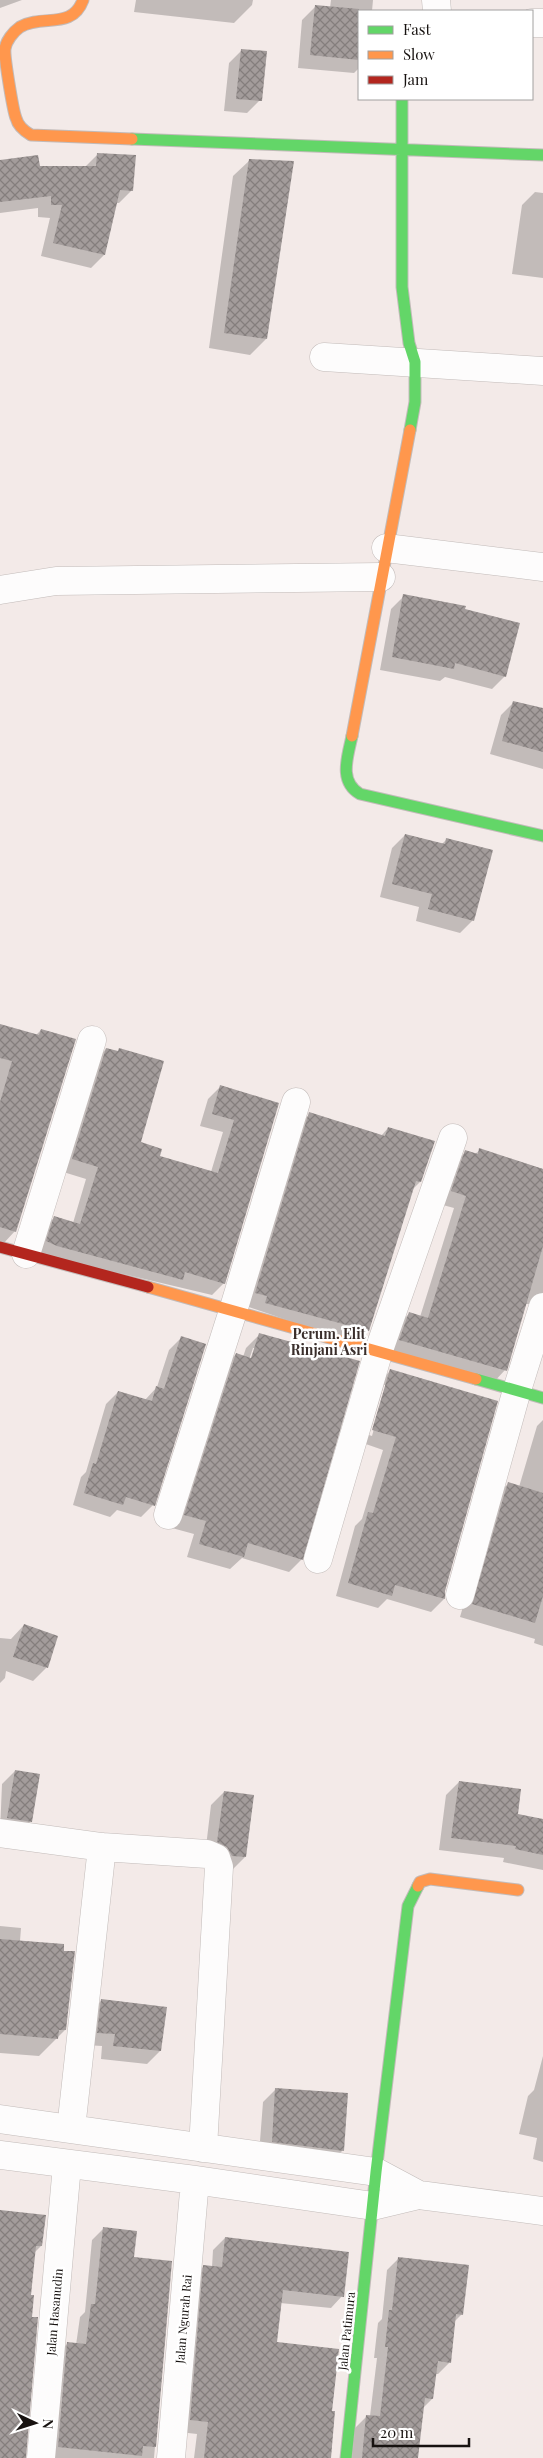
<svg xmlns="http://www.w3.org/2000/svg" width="543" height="2458" viewBox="0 0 543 2458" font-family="'Playfair Display',serif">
<defs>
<pattern id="building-cross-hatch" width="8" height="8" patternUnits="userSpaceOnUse" patternTransform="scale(1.25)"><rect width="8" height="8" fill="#a39c9b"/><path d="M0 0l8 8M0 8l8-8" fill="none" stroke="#847e7d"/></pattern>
</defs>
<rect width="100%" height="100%" fill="#f3eae8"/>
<path fill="#0003" fill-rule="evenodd" d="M0,0H22L0,8Z
M136,0H253L252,5L234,23L134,12Z
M331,0H373L372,11H359V68L354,73L298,68L302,20L315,7L330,8Z
M242,50L260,100L247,113L224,111L229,63Z
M98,154L132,190L119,203H115L104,255L91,268L41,256L50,218L38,217V208L0,213V161L39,167H85Z
M250,160L266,339L250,355L209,348L233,176Z
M535,192L543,193V278L512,274L522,205Z
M404,596L464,610L505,676L492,689L445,677L440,681L380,670L391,609Z
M514,702L543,710V769L490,754L501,715Z
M405,835L442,844L446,840L473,920L460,933L416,921L419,907L380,897L392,848Z
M0,1028L35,1036L41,1030L15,1231L3,1244L0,1243Z
M106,1049L116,1052L119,1050L139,1143L158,1157L211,1172L223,1132L200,1126L208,1099L220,1087L278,1104L224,1283L212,1295L35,1253L42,1229L55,1217L73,1223L86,1179L60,1171L94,1061Z
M310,1114L381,1136L388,1128L420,1182L412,1190L368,1330L355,1343L243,1305L297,1126Z
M480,1150L543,1169V1311L534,1304H526L505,1370L493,1383L387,1352L396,1326L409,1314L420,1317L454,1208L439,1204L453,1164L466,1152L475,1154Z
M259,1335L302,1559L289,1572L242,1558L230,1569L187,1557L194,1534L172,1528L223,1367L236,1354L243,1357L246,1348ZM253,1348H256L251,1364L248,1363Z
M181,1338L153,1505L141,1517L117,1510L110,1517L73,1505L81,1477L86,1472L106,1404L118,1392L145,1400L157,1387L169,1350Z
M390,1371L444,1591V1599L431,1612L387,1599L378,1608L336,1596L355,1526L362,1519L383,1450L360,1442L377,1384ZM384,1385H386L372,1436L369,1435Z
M543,1420V1646L534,1643L535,1639L460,1617L495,1496L508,1484L519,1487L537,1426Z
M24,1625L57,1637L46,1668L33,1681L6,1671L5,1678L0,1683V1638L11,1639Z
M15,1771L31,1821L18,1834L0,1832L2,1784Z
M459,1782L516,1815L543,1820V1870L503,1862L504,1858L439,1850L446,1795Z
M224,1792L245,1857L232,1870L205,1855L211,1805Z
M0,1926L21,1928L20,1941L65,2030L39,2056L0,2053Z
M101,2001L160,2051L147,2064L101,2059L102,2046L85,2045L88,2014Z
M543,2056V2162L533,2159L537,2138L519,2134L528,2096L534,2090Z
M276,2089L343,2150L330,2163L259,2154L263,2102Z
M0,2212L41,2246L34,2253L29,2296L26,2458H0Z
M104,2228L133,2258L171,2262L154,2458H45L56,2355L67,2344L76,2345L80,2317L85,2312L92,2240Z
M225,2238L342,2296L331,2308L280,2303L276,2343L330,2412L328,2458H194L197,2434L179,2432L192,2278L204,2266L212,2267L213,2250Z
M398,2259L462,2314L454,2322L450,2362L438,2374H435L432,2399L422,2409L411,2458H352L355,2428L367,2416H370L377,2358H374L378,2323L382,2319L387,2270Z"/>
<path fill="url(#building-cross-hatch)" d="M315,5L359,9V60L310,55Z
M241,49L267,51L262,101L236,99Z
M97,153L136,155L133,191L120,190L105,255L53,243L62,205H51V196L0,202V160L38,155L40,166H96Z
M249,159L294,161L267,339L224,333Z
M403,594L466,606L465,609L520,623L506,677L455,663L454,669L392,657Z
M513,701L543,708V752L502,741Z
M405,834L445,844L446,838L493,850L474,921L428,909L432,894L392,884Z
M0,1024L39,1035L41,1029L76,1039L16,1232L0,1227V1102L12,1061L0,1058Z
M106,1048L118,1051L119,1048L164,1061L141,1142L162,1149L160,1156L218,1173L234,1120L212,1114L220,1085L279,1103L225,1284L185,1272L183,1280L57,1246L46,1241L54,1216L80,1224L98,1167L72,1159Z
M309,1112L385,1136L388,1127L435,1141L421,1182L416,1181L369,1331L265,1303L267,1296L255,1293Z
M479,1148L543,1169V1246L507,1371L399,1340L409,1312L428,1318L466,1196L451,1191L465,1150L478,1154Z
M259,1333L360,1361L303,1560L248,1543L244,1557L199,1544L206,1521L184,1515L236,1353L251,1358Z
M181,1336L206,1344L155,1506L126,1497L123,1505L84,1493L93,1463L96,1464L118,1391L152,1401L156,1386L164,1389Z
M390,1369L498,1401L445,1591V1599L395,1585L392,1596L348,1583L368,1512L373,1513L396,1437L372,1430Z
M508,1482L543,1493V1596L535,1623L472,1604Z
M24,1624L58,1636L48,1668L13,1657Z
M15,1770L40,1774L32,1822L7,1818Z
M459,1781L521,1789L518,1814L543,1819V1855L515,1849L516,1846L451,1838Z
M224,1791L254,1795L246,1857L232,1856L227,1847L217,1842Z
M0,1939L64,1944V1951H75L66,2030H59L58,2039L0,2034Z
M101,1999L167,2007L161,2051L113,2046L115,2034L97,2033Z
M275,2088L348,2093L344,2151L272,2142Z
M0,2210L46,2215L42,2246H36L31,2295H34L32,2317H38L26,2458H0Z
M103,2227L137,2231L134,2257L172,2261L156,2447L143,2446L142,2456L58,2447L67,2342L86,2344L91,2304H95Z
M225,2237L349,2252L344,2297L283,2290L277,2342L339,2349L332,2411H335L331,2458H204L208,2422L190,2420L203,2265L222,2267Z
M398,2257L469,2265L463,2315L456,2314L451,2363L438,2361L433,2399L425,2398L418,2458H362L366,2415L380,2416L388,2347H385L389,2310H392Z"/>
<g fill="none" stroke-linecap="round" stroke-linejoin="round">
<g stroke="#c2bbb9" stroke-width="29">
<path id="street" d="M436,0L437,11
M532,23H543
M324,357L543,371
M386,548L543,567
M0,590L56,581L381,577
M26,1254L92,1040
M168,1515L233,1311L296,1102
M318,1559L379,1350L453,1138
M460,1595L517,1390L543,1307
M0,1833L102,1847L207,1854L216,1858L219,1867L203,2148
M0,2119L376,2172L419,2195L543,2211
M71,2129L102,1847
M0,2155L195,2180L373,2206L419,2195
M41,2458L67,2165
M171,2458L195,2180"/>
</g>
<g stroke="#c2bbb9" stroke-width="13">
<path id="fast" d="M402,99V287L409,343L415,362V402L410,430
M132,139L543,155
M352,736C348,756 338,781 360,794L543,836
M476,1379L543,1398
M346,2458L376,2172L408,1906L418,1886"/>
</g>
<g stroke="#c2bbb9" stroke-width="13">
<path id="slow" d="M83,0C72,30 43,14 20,27C13,32 6,41 5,49C4,56 13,111 16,118C18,126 24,131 31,135L132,139
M352,736L410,430
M148,1287L476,1379
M418,1886L420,1882L430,1879L518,1890"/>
</g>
<g stroke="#c2bbb9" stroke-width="13">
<path id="jam" d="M0,1247L148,1287"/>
</g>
<use href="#street" stroke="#fdfcfc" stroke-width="28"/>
<use href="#fast" stroke="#63d668" stroke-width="11"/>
<use href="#slow" stroke="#ff974d" stroke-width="11"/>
<use href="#jam" stroke="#b3261e" stroke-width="11"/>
</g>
<g text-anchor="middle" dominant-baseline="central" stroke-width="5" stroke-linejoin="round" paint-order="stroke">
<g font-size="12" fill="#171210" stroke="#fff">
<text transform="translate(54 2312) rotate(-85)">Jalan Hasanudin</text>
<text transform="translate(183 2319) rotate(-85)">Jalan Ngurah Rai</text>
<text transform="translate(346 2331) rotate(-84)">Jalan Patimura</text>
</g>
<g font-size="14" font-weight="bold" fill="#3a2e2b" stroke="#fff">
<text x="329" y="1333">Perum. Elit<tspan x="329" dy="16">Rinjani Asri</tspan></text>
</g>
</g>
<rect x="358" y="10" width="175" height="90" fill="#ffffff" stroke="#a2a09f"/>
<rect x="368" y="26" width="25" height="8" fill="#63d668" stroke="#a2a09f"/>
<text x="403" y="35" font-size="15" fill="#171210">Fast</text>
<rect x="368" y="51" width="25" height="8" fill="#ff974d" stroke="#a2a09f"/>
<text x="403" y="60" font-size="15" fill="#171210">Slow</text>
<rect x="368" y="76" width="25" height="8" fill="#b3261e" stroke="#a2a09f"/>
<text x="403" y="85" font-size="15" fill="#171210">Jam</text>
<g transform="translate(35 2423) rotate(94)" stroke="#ffffff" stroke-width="4" paint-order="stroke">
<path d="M0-4L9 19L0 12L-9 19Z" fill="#171210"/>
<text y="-8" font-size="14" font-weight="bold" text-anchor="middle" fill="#171210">N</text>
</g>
<path d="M373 2438v8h96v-8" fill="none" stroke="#171210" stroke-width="2.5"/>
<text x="380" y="2438" font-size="15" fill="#171210" stroke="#ffffff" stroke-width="4" paint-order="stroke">20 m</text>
</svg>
